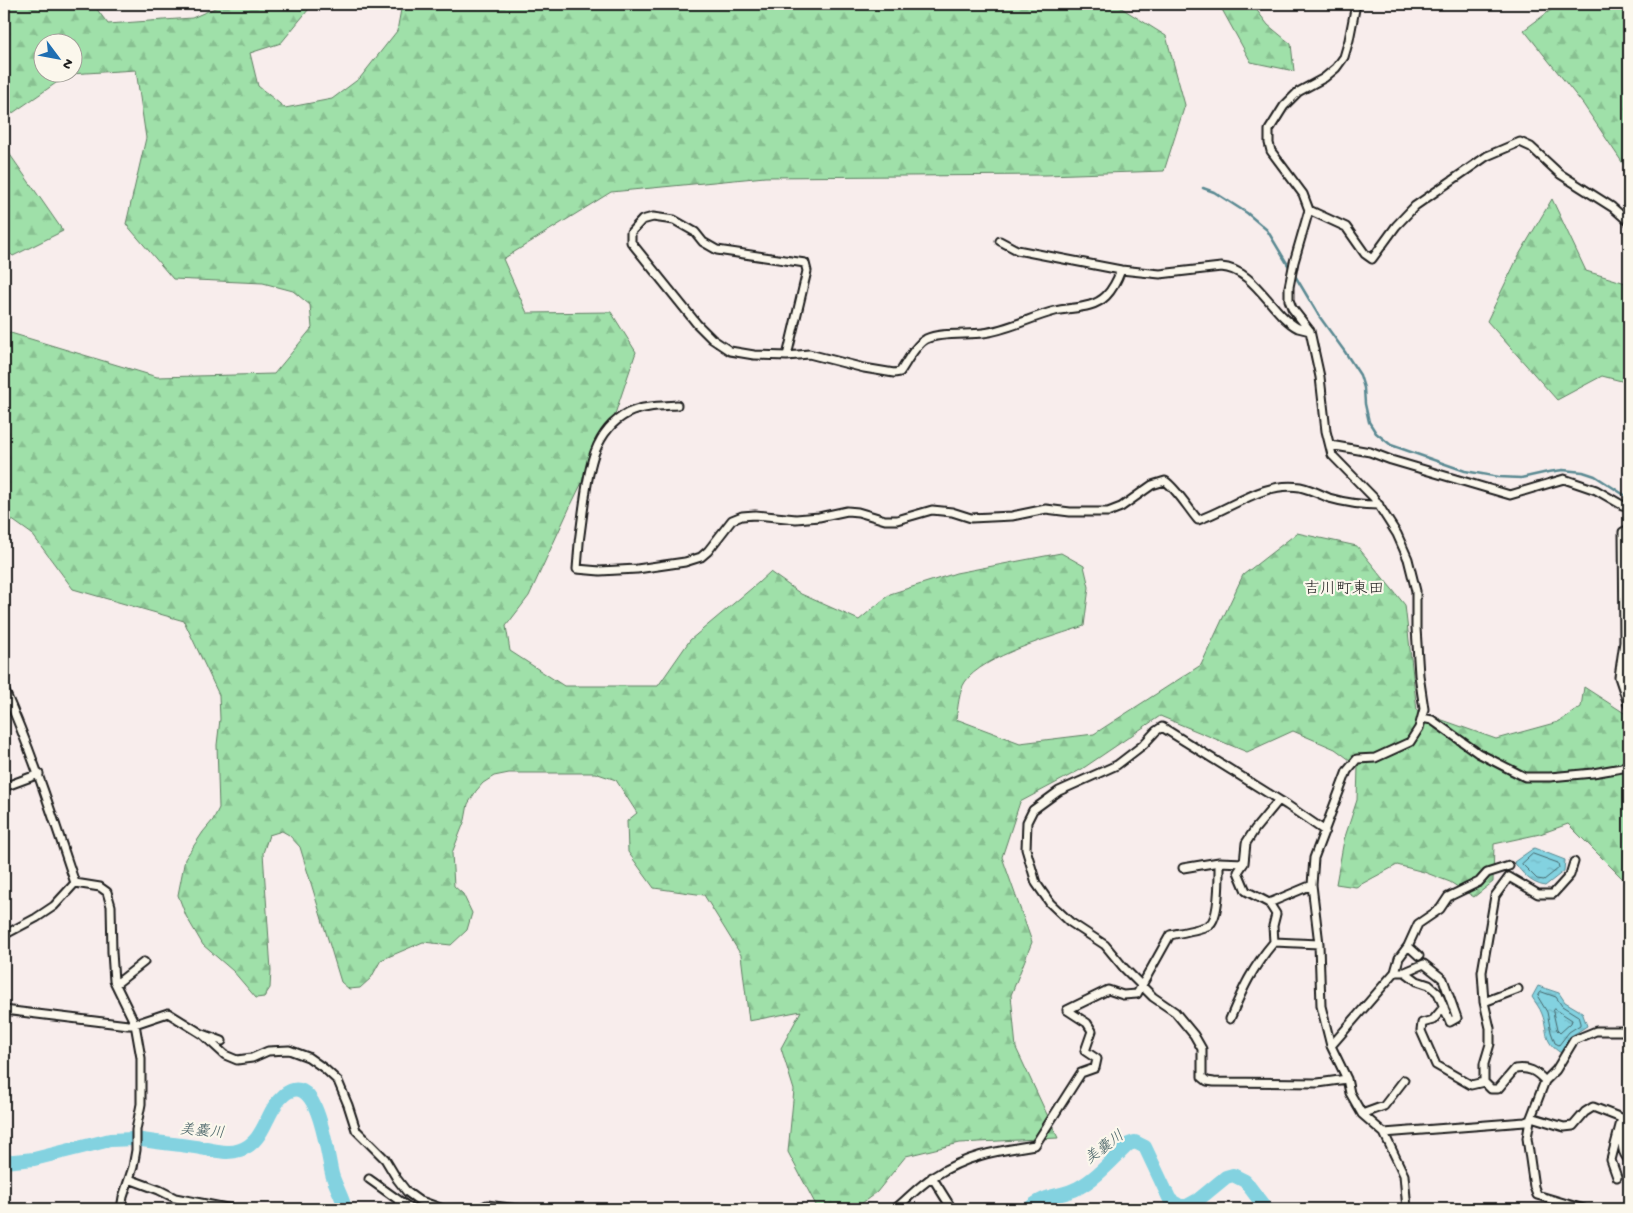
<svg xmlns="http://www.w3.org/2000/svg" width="1633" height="1213" viewBox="0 0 1633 1213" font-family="'Gochi Hand','Klee One',sans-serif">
<defs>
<pattern id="forest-firs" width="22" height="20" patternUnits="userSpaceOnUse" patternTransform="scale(1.25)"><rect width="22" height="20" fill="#9fe0a9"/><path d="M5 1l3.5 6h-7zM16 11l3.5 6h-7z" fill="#88c091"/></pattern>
<pattern id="water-ripples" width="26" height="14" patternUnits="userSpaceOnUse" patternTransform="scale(1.25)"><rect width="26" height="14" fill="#83d2e0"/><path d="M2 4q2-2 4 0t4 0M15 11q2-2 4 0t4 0" fill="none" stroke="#71b4c0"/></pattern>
</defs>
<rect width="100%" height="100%" fill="#f8edec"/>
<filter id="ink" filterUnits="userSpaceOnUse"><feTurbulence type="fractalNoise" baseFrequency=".02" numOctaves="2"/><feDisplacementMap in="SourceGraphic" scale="10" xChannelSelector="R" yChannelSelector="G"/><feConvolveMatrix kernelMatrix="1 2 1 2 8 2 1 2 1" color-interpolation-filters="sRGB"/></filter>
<g filter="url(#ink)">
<path fill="url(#forest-firs)" stroke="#5e7e62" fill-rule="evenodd" d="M4,4H93L108,24L192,18L224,4H313L281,43L250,53L258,86L285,108L332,99L360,78L397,31L402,4H1115L1166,36L1185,105L1164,171L1046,175L765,177L611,192L503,259L527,313L611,312L636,352L614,417L569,509L529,596L506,626L510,651L564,686H658L690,640L758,583L770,572L801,594L859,620L890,594L956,573L1061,553L1084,566L1089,587L1084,626C1055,636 982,656 965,682C959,691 958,708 956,719L1020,743L1094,734L1201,665L1243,575L1297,533L1357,546L1405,605L1417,711L1496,739L1558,722L1581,707L1584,687L1629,716V885L1568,824L1540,834L1494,844L1493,882L1474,897L1450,882L1424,872L1397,865L1356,887L1336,884L1344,840L1357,800L1358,766L1335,749L1293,731L1247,752L1160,716L1082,769L1020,802L1002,857L1032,942L1011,995L1016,1048L1058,1138L960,1143L906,1156L877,1192L854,1209H818L788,1152L794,1090L781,1048L801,1011L749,1021L741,955L704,895L654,888L628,852L627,821L637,813L616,780L595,773H509L494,776L483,783L476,791L468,804L465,820L452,853L454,886L463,894L472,913L467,930L451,945L423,942L381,960L371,978L360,988L349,989L341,982L300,847L289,835L282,831L269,835L263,853L271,970L270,988L264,997L256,998L233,971L203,945L186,916L178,895L185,859L203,832L213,820L219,808L217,745L220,719L219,695L184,621L73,589L32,534L4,514V331L157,377L274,374L312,328L310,305L293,291L263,283L173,279L126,224L146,138L136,70L69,74L4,119ZM42,42H72V72H42Z
M1219,4H1252L1268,25L1291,44L1294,71L1251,62Z
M1559,4H1629V168H1626L1583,104L1524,30Z
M4,146L63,231L13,256L4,248Z
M1552,199L1586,271L1629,284V383L1602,376L1557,400L1487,321L1519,255Z"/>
<path fill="url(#water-ripples)" stroke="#5a8992" d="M1534,848L1565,860L1564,871L1545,886C1530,883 1523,874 1514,862Z
M1538,986L1559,993L1565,1002L1582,1012L1587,1026L1573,1035L1561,1053C1542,1041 1549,1032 1542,1014C1540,1008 1535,1002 1532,997Z"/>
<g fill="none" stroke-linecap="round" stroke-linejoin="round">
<path stroke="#45656a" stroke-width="1" d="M1533,854L1558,863L1559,868L1544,880L1537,879L1522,864Z
M1542,992L1556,997L1562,1006L1578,1016L1580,1023V1025L1569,1032L1559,1045L1555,1043L1551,1032L1547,1012L1538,997L1540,993Z
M1555,1009L1572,1020L1571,1023L1560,1033L1557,1030L1553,1012Z"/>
<path stroke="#5a8992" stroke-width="2.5" d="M1203,188L1214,192L1247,213L1267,230L1291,270
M1294,274L1319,316L1345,352L1360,375L1364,388L1365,404L1369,422L1376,433L1391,445L1465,471L1499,477L1521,478L1548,472L1563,470L1583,472L1595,476L1629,498"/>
<path stroke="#83d2e0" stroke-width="14" d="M4,1162L34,1159L110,1140L134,1139C154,1142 174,1144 195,1147C209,1149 226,1155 240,1150C266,1141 265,1111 284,1095C318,1067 327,1155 332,1174C335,1186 343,1197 345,1209
M1029,1209C1044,1194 1061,1197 1078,1188C1097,1178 1113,1159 1129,1144L1135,1142L1145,1147L1170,1200L1180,1206H1187L1198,1200L1226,1177L1233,1175L1245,1181L1266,1209"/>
<g stroke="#1c1c1c" stroke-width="11">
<path id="minor" d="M1356,4L1349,40L1344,57L1336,68L1324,78L1298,92L1284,106L1269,130V143L1271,151L1303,194L1309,210L1294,262L1289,287V300L1292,308L1310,331L1320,377L1326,431L1332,455L1374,498L1397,534L1408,559L1416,591V628L1419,675L1424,709L1419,728L1410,742L1375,758L1357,759L1347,771L1314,858L1312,885L1319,944L1321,1006L1331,1046L1347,1079L1350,1093L1362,1114L1384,1133L1404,1175L1407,1209
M1309,210L1346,227L1365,254L1372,259L1396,226L1415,206L1487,156L1520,142L1531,147L1560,174L1612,207L1629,222
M1000,241L1017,250L1121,270L1160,274L1221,267C1255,269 1271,314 1298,328C1302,329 1306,330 1310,331
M787,356L807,271L805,263L717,250L703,242L695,232L674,220L653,217L642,220L631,232V242L697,324L712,339L730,351L754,355L787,356L809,354L864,368L894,373L900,372C907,362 915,345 926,339C940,332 967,335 983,333C1008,330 1031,317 1055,311C1072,307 1093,309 1106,296C1112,290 1118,278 1121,270
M677,405C661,406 642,406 628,413C591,432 588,476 583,512C580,531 578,550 577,569L600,571L637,569L685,562L701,557L708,551L732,520L742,516L755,515L796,519L819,517L847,511L858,512L885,520H897L932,510L952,512L971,518L1012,516L1046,509L1070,512H1108L1121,507L1152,485L1165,481C1176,488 1188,508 1198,520C1231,509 1264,481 1300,487C1310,489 1320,494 1329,498C1346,503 1361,505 1379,505
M1330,445L1370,452L1391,460L1510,495L1564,479L1596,490L1622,505L1629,507
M1629,529L1623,532L1624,642L1619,677L1629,707
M4,689C32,752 53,817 75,883L54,906L36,918L4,935
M1422,718L1432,720L1478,753L1525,777H1550L1593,773L1622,768L1629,763
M4,787L39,774
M1325,831L1287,805L1162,727L1156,731L1143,745L1117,765L1059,791L1033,810L1027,822L1026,849L1036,883L1050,903L1070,922L1105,945L1124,968L1153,997L1175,1012L1194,1035L1202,1049V1077L1207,1081L1214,1082L1318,1083L1347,1079
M1183,868L1219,862L1244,863
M75,883L100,887L107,892L111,906L112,952L114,981L135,1024L141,1058V1104L136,1130V1150L133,1167L123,1197L121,1209
M1269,903L1312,885
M1274,942L1319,944
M1408,946L1419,956
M1395,972H1405L1424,964L1443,979L1457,1018L1450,1022L1438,993L1429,985L1417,981L1405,972
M116,984L144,962
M1484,1002L1518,989
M1444,1007L1433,1020L1422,1023L1421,1031L1436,1065L1471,1085L1484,1082L1491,1089H1498L1515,1069C1529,1067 1536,1071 1545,1081
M4,1010L128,1025H132L168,1013L202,1034L225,1055L237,1060L252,1058L268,1051L289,1050L308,1057L325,1069L338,1081L348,1105L356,1130L385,1159L397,1179L407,1192L418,1200L443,1209
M1230,1019C1243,988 1252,968 1274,942L1273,926L1276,914L1269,903L1246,891L1238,872L1244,863L1246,843L1255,829L1279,800
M203,1034L222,1041
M1331,1046L1395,972L1399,958L1408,946L1418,924L1440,909L1448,897L1479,882L1487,873L1509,866
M1484,1082V1064L1490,1044V1028L1484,1002L1482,972L1495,896L1509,877L1538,894H1553L1570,875L1574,862
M1362,1114L1384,1106L1404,1080
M1531,1117L1564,1127L1573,1126L1585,1112L1593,1107L1629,1121
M1530,1120L1527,1138L1534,1187L1537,1195L1584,1209
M1623,1124C1624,1138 1618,1149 1629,1160
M1384,1133L1525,1122L1530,1120L1545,1081L1556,1070L1574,1040L1596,1031H1629
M932,1177L952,1209
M1617,1177L1611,1160L1622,1118
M129,1179L159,1190L175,1198L232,1209
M369,1179L411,1209
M479,1209L487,1205L518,1209
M895,1209C907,1199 920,1185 933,1177C967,1155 996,1151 1035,1145L1081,1073L1095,1068L1097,1059L1085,1051L1092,1031L1087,1023L1067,1010L1108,990L1123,995L1137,994L1170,935C1179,933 1203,929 1209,925C1220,918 1219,875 1219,862"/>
</g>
<use href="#minor" stroke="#fbf7ec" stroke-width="7"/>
</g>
</g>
<g text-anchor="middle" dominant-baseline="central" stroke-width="4.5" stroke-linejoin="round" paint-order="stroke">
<g font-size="15" font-style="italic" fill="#405c61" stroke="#fbf7ec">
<text transform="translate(202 1132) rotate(5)">美嚢川</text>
<text transform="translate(1105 1148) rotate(-37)">美嚢川</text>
</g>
<g font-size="16" fill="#1c1c1c" stroke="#fbf7ec">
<text x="1344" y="590">吉川町東田</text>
</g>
</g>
<rect width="1633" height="1213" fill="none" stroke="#fbf7ec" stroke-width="20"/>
<rect x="10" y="10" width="1613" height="1193" fill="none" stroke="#1c1c1c" stroke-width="2" filter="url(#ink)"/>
<g transform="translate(58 58) rotate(122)"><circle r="24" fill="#fbf7ec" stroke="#a29f99"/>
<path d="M0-4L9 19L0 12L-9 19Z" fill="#1f6fb2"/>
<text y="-8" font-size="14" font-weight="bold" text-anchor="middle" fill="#1c1c1c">N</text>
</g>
</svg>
